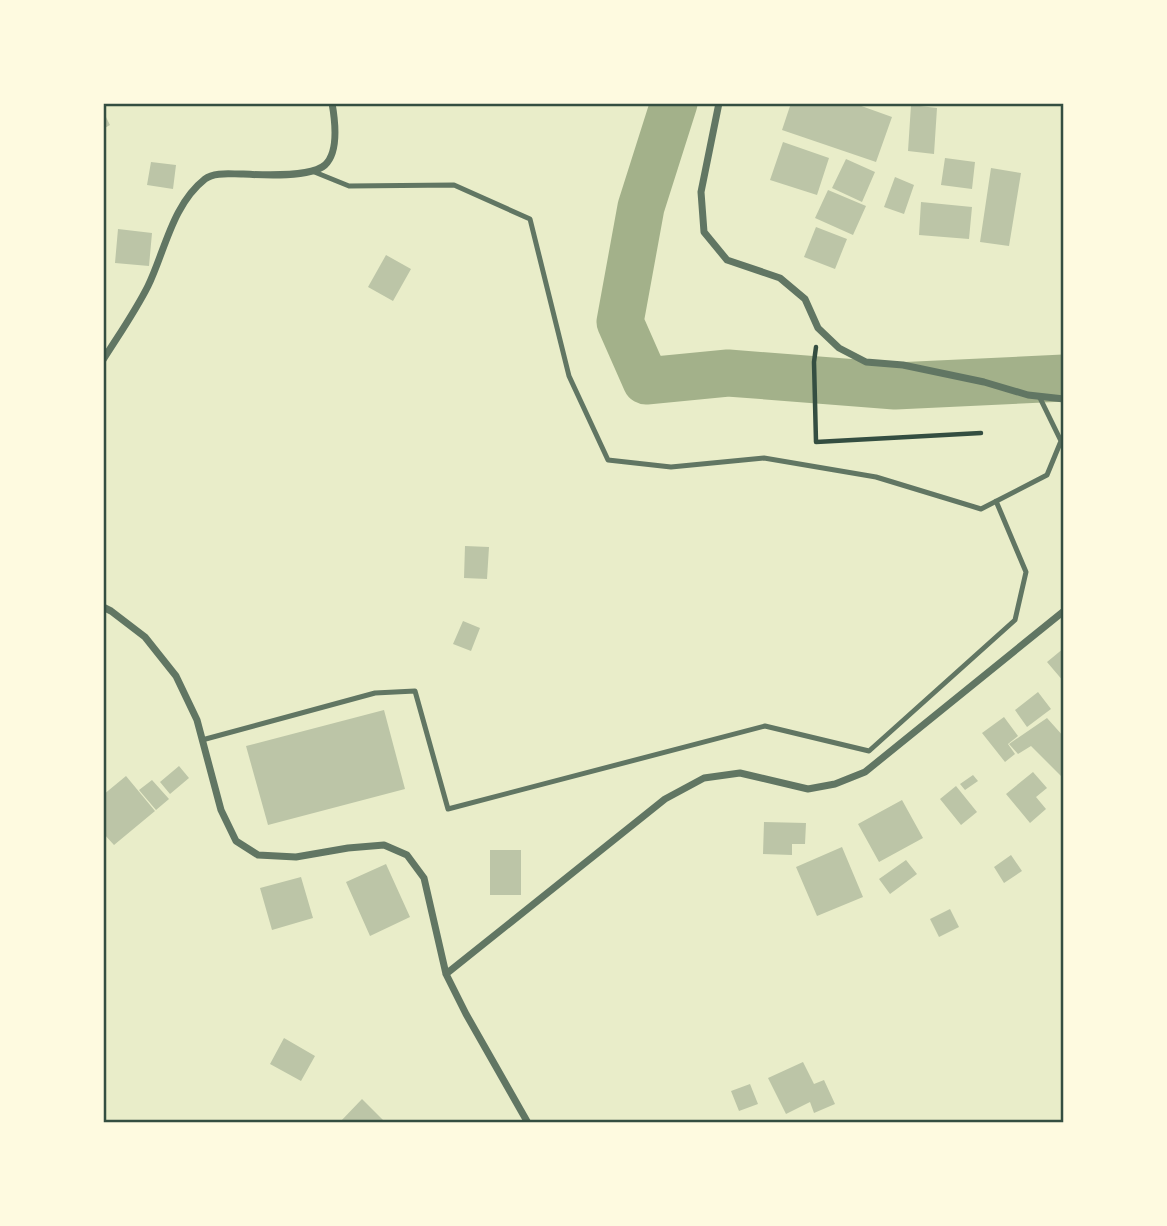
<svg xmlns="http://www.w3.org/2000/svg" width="1167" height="1226" viewBox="0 0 1167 1226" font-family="Commissioner,sans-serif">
<rect width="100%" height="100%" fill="#e9edc9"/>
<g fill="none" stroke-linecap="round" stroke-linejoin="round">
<path stroke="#a3b18a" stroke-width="47" d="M674,103L641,207L620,322L646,381L728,373L895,386L1064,378"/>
</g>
<path fill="#bcc5a7" d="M791,103H853L892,117L876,162L782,130Z
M911,105L937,108L934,154L908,151Z
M103,111L110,125L103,129Z
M783,142L829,158L817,195L770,180Z
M945,158L975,162L972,189L941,185Z
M846,159L875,172L862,202L832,188Z
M151,162L176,165L173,189L147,185Z
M991,168L1021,173L1009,246L980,242Z
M895,177L914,185L904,214L884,207Z
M828,190L866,206L853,235L815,218Z
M921,202L972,207L969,239L919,235Z
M816,227L847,239L835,269L804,257Z
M118,229L152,233L149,266L115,263Z
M386,255L411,269L393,301L368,287Z
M465,546L489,547L487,579L464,578Z
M463,621L480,628L471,651L453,644Z
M1064,648V682L1047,662Z
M1038,692L1051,709L1027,727L1015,710Z
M384,710L405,789L268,825L246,746Z
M1004,717L1018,736L1008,744L1015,754L1005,762L982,733Z
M1047,718L1064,737V779L1031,746L1018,754L1009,744Z
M179,766L189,778L170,794L160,782Z
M1033,772L1047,788L1036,797L1046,809L1030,823L1006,794Z
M973,775L978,781L965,790L960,784Z
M126,776L155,811L114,845L103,833V795Z
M152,780L169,799L156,810L139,790Z
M956,786L977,812L961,825L940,799Z
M902,800L923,838L879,862L858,824Z
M764,822L806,823L805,844H792V855L763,854Z
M842,847L863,897L817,916L796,867Z
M490,850H521V895H490Z
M1011,855L1022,871L1004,883L994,867Z
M906,860L917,874L890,894L879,879Z
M386,864L410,917L370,936L346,882Z
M301,877L313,918L272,930L260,888Z
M950,909L959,927L939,937L930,919Z
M284,1038L315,1056L301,1081L270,1064Z
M803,1062L814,1084L824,1080L835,1104L814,1113L810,1102L786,1114L768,1078Z
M750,1084L758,1104L739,1111L731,1091Z
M362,1099L386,1123H339Z"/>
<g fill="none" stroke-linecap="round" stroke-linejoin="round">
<path stroke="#344e41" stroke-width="4.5" d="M816,347L814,362L816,442L981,433"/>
<path stroke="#617663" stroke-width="5" d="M312,171L349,186L454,185L530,219L569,376L608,460L671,467L764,458L876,477L981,509L1047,475L1061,441L1039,396
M202,740L375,693L415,691L448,809L765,726L869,751L1015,620L1026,572L996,501"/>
<path stroke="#617663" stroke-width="7" d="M719,103L701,192L704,232L727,260L780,278L805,299L818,328L839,348L866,362L903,365L984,382L1028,395L1064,399
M103,360C118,336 135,312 148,286C165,251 172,205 205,179C214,172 230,174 241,174C261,175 310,178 325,165C339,152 335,120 332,103
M103,607L111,611L145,637L176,676L197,720L221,810L236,841L258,855L296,857L348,848L384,845L407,855L424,878L446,974L466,1014L528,1123
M446,974L665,799L704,778L740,773L808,789L835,784L865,772L1064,611"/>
</g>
<rect width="1167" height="1226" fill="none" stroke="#fefae0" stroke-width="210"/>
<rect x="105" y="105" width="957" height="1016" fill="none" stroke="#344e41" stroke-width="2.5"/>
</svg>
